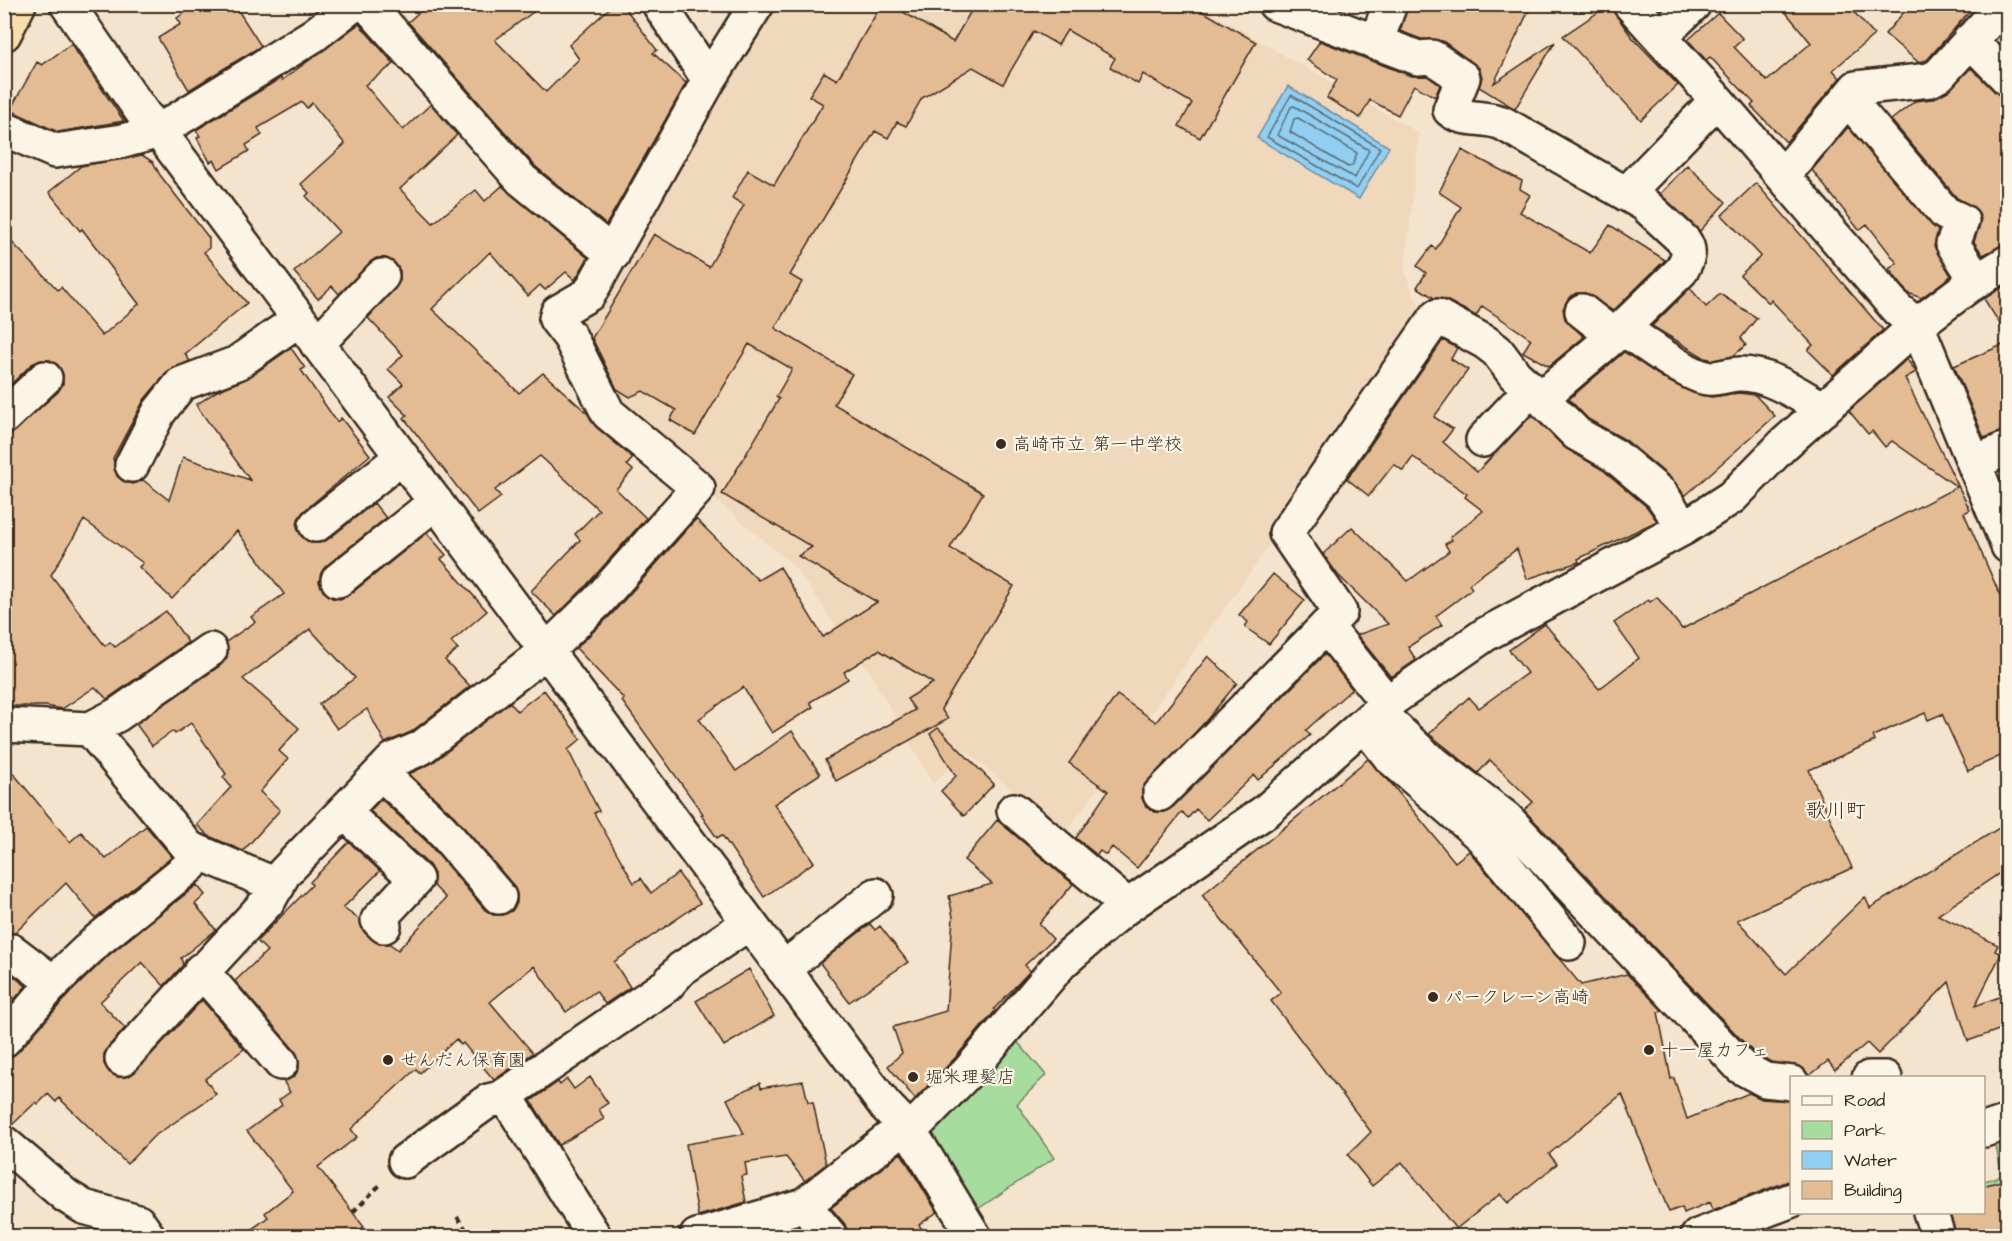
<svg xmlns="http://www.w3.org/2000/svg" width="2012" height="1241" viewBox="0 0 2012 1241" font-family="'Architects Daughter','Klee One',sans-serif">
<rect width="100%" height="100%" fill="#f5e4cd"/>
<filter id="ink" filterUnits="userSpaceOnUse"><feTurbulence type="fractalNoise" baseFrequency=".0167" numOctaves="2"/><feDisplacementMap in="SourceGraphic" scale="12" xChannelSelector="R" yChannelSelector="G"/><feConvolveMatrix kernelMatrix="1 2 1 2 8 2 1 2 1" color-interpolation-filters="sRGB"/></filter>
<g filter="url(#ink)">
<path fill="#f0d8bc" d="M767,5H1197L1419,133L1405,271L1425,324L1065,835L966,751L933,784L871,675L794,566L705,491L619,410L574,315L703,108H715L728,87L727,73Z"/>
<path fill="#a7dc9f" stroke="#71835e" stroke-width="1.5" d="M1009,1032L1046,1075L1017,1104L1054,1158L969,1215L918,1131Z
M2007,1133V1236H1949L1940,1213L1984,1212V1181L2002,1176L1994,1136Z"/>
<path fill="#91cff2" stroke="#6f8d9d" stroke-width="1.5" d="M1288,86L1389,147L1359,199L1257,138Z"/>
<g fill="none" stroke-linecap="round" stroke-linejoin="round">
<path stroke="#5d6c73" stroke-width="1.5" d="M1291,95L1380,148L1357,189L1267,137Z
M1294,106L1369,150L1355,178L1277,135L1291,107Z
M1298,118L1357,153L1352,166L1348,167L1290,132L1294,119Z"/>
</g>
<path fill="#e4bc94" stroke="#3b2a1e" stroke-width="1.5" d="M198,4H234L261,46L189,90L158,38L181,24L177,18Z
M428,4H544L495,40L546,92L579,59L569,45L614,4H622L657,50L653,53L686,83L606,225L535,166L408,22Z
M882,4H890L953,42L975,4H1190L1256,42L1200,138L1179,126L1192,103L1143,74L1138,84L1110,67L1115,58L1067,30L1058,45L1034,31L1003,84L973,67L922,98L906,126L897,122L888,138L875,131L790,275L802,282L775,328L852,374L834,404L983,493L950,548L1014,586L941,709L948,719L836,781L825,760L915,710L907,699L933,683L879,650L844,672L848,679L810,702L813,707L772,733L743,687L699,719L736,771L792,731L820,774L774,804L814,862L764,897L722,835L717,838L701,815L703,814L622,701L624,699L576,648L612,614L696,519L758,580L780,567L823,637L877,602L798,556L812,547L722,494L779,399L776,397L792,369L749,344L695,435L670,420L676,410L643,391L630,397L617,389L592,338L654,234L709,267L744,205L732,198L748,170L774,185L823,104L809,96L824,72L837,80Z
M1408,4H1532L1494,83L1555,42L1515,109L1479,87L1482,77L1479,68L1443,41L1421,39L1400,31Z
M1779,4H1847L1874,35L1833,70L1840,78L1786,142L1751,106L1754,103L1710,57L1706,60L1688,40L1718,13L1743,39L1734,47L1767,81L1811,43Z
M1911,4H1976L1927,60L1918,62L1885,34Z
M1609,5L1631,36L1678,85L1641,120L1563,36Z
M359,24L394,64L365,85L403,130L431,104L457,135L400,189L433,223L476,190L485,201L502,186L588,258L575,280L566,272L545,290L540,285L528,296L490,252L432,309L519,393L543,373L588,414L596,427L633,458L627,465L633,470L616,489L646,518L584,588L556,616L531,591L580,540L575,534L599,510L540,456L495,490L501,497L478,514L404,418L407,415L389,397L403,384L388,369L403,355L368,318L400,281V271L395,263L386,258H376L339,294L332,286L318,299L294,272L339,232L306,196L309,193L301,184L345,144L312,103L307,108L302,102L258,128L262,135L246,145L249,151L219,169L214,160L210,162L197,138L200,136L196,130L281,78L282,80Z
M1320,41L1411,76H1427L1440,85L1435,97L1414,85L1398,115L1370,100L1360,118L1327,98L1337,80L1307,60Z
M71,44L124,121L58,132L10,110L37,62L42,65Z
M1971,68L1995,92L2007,98V243L1983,255L1974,242L1981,219L1977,210L1957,198L1891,120L1915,101L1932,99L1948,91Z
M1848,127L1938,231L1934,246L1951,276L1921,298L1908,293L1889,269L1897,263L1867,224L1859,230L1812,170Z
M1462,150L1522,181L1520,189L1530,195L1520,212L1590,253L1610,225L1665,260L1613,311L1585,293H1576L1568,299L1563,309L1565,319L1584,337L1549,366L1523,352L1531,339L1482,306L1476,316L1446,300L1434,298L1417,287L1426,273L1417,266L1432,246L1436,249L1461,207L1439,192Z
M142,155L153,162L160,175L209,238V248L204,252L247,303L185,354L190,361L167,372L144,400L113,458L117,476L123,481L132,484L143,480L169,500L183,457L250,480L196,405L217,391L248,378L291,348L305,368L301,370L337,422L341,418L370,455L304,511L298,519L297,527L301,536L310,543H319L327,540L374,503L386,518L326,566L321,573L319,582L323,591L332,598L340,599L349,595L427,533L446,555L441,559L487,611L451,642L458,649L445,660L470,686L411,732L385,743L367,709L337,729L319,704L355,678L310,629L243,679L299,728L279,751L288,759L260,792L280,810L243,851L209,836L197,825L231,787L223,777L226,774L191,723L175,734L173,731L152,746L136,724L221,665L227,657L226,642L255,622L251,617L284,594L237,531L172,599L139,567L143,563L84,520L51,575L105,646L110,642L115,647L166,611L188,642L107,699L95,687L62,709L46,706H4V439L58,392L63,384V374L58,365L50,360H41L32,364L6,389L4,388V234L58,290L61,287L102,336L139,304L82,229L80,231L49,192L81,166Z
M1687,165L1726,202L1700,231L1660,194Z
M1756,183L1883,330L1833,375L1808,350L1813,345L1771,300L1769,303L1740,275L1761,256L1722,215Z
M2007,284V335L1984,299Z
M1690,288L1706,307L1720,294L1757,318L1741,338L1746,345L1733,356L1713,360L1705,358L1652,326Z
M1443,340L1457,348L1451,359L1468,370L1434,417L1453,429L1443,442L1477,472L1532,415L1564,447L1603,470L1647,507L1657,521L1578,559L1579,562L1527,579L1517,549L1469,584L1472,589L1436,616L1442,625L1408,647L1416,660L1391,677L1357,635L1388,624L1338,575L1323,554L1352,527L1408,581L1449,551L1445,544L1452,540L1450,537L1483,511L1465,497L1467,494L1413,457L1403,471L1394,464L1369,496L1347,479Z
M2007,343V430L1984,438L1954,366Z
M1624,352L1666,380L1693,393L1711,397L1739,393L1755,395L1775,416L1685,496L1673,480L1626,440L1588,419L1569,399Z
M1907,359L1916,372L1905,378L1970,510L1964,513L2007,611V753L1968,771L1942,714L1928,720L1925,713L1873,736L1875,741L1809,770L1852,868L1737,920L1786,974L1865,897L1870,908L2007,823V868L1938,915L1998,945L1995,951L2001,954L1975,1006L2007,994V1027L1968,1041L1949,982L1878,1054L1867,1043L1835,1070L1828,1061L1809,1076L1803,1068L1771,1062L1753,1052L1524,810L1533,802L1490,760L1478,773L1429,734L1469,697L1479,708L1527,673L1509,650L1545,624L1599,689L1639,658L1614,623L1648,600L1650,602L1657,597L1682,629L1957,487L1892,441L1885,447L1872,431L1868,434L1849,411Z
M1273,574L1305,600L1269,644L1245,627L1248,622L1239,615Z
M1325,654L1352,689L1306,730L1310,735L1258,780L1254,775L1207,820L1196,809L1188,818L1182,812L1137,868L1112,847L1106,855L1100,851L1097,855L1076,838L1108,791L1069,763L1117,695L1156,722L1208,656L1237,683L1205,722L1142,789V798L1146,807L1155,812H1164L1173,807Z
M544,690L581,739L568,750L599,811L594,813L634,883L641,878L651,893L678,873L700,903L614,962L630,987L605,1004L596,991L566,1012L534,966L490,1002L533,1053L494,1080L463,1043L461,1045L456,1039L420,1073L416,1069L351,1129L357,1137L318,1167L364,1227L350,1236H243L268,1217L265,1213L293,1191L247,1131L282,1105L279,1100L290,1092L283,1081L294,1077L299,1069V1060L295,1051L235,981L267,951L257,941L312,885L310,882L349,842L380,871L343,908L360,920L365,933L379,944H390L398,950L446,898L433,885L434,874L429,865L370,811L381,799L427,842L485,910L493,915H502L512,911L517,903V894L513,885L455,817L409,774L432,763L510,702L517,711Z
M938,728L994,784L964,816L941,791L956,776L930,734Z
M1368,759L1390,782L1455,862L1469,851L1581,985L1627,974L1663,1011L1658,1012L1671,1079L1674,1078L1687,1119L1749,1093L1762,1099L1791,1101V1180L1713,1210L1710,1202L1684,1213L1682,1207L1669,1212L1622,1094L1549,1154L1557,1164L1508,1203L1500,1194L1456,1229L1402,1162L1372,1186L1348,1155L1371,1132L1271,1001L1281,993L1202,895Z
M4,762L70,842L81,832L106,859L146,826L172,857L95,918L66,883L15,933L4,934Z
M997,820L1073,884L1039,924L1053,939L1025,965L1030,971L994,1009L995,1011L955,1058L915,1099L888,1066L902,1053L893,1027L946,1011L953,917L949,896L992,884L964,860Z
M197,885L205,895L195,904L216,930L181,958L183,965L164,986L142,962L100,1002L125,1028L108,1047L104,1054V1064L109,1072L117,1077H127L135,1072L202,1000L244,1049L205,1079L216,1094L153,1137L127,1164L59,1098L56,1102L48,1094L38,1104L36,1102L11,1126L4,1125V1058L18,1052L70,993L109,955Z
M870,924L875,930L880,926L908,962L849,1002L820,963Z
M4,969L26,986L4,1011Z
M749,969L774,1016L724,1046L696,1001Z
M590,1077L608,1103L599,1109L604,1119L559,1145L531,1101L558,1082L560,1085L567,1079L574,1089Z
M803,1081L808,1102H813L826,1164L805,1181L786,1157L745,1163L747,1175L741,1176L746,1202L698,1216L686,1144L744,1134L727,1099L760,1083L761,1088Z
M901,1153L937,1212L919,1225L927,1236H848L845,1224L831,1208Z
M2007,1179V1236H1956L1950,1212H1983V1186Z
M797,1226L806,1236H764Z"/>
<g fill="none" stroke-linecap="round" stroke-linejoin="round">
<g stroke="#3b2a1e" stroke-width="38">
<path id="minor" d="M67,4L144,115L159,131L885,1105L910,1131L974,1236
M367,4L522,180L613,254
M659,4L709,80
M1275,4L1418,58L1432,57L1463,78L1450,110C1464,122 1486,115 1504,124L1644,204L1684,241C1692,252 1687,260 1681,271L1614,336L1541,398L1577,434L1614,455L1661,494L1684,528
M1630,4L1717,100L1898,310L1917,325L2008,546
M1660,37L1694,4
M1970,40L2008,79
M1376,43L1390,4
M1848,99L1945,213L1962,221L1953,244L1977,281
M4,129L55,151L123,141L159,131L314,35L354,4
M1783,176L1856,88L1930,80L1939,75L2004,4
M1626,194L1717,100
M1582,311L1614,336
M1623,328C1641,341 1687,375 1707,378C1716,380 1729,374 1739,374C1769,373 1799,395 1824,409
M317,344L382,276
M4,417L45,378
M1483,440L1531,389
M1974,463L2008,448
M132,465L159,412L181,384L237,363L299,319
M316,525L402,457
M338,580L436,502
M1326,626L1387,703
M1378,712L1425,756L1506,818L1741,1067L1765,1080L1792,1083
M4,725L90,729L189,848L278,886
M1365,725L1390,757L1482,837L1569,943
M90,729L117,715L210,650
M382,774L441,829L499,897
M1160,794L1340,612L1286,533L1437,316L1485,342L1497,351L1515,375L1541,398
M1014,810L1128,906
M344,812L416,879L378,920L384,926
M12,951L54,983
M783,969L876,895
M201,970L281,1063
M4,1040L56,980L97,941L190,866L198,854
M122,1059L269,900L284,873L393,760L421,748L546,651L598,601L698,488L608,413L570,337L556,319L558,312L589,294L709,80L757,4
M1869,1078H1885
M505,1095L594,1236
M1984,1130L2008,1122
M4,1143L66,1196L84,1207L138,1222L148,1236
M405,1161L488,1101L501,1098L667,985L681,969L749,923
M1930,1212L1938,1236
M697,1236L804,1205
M830,1236L804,1205L896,1133L910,1131L969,1071L1062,962L1125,908L1266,811L1391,700L1486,634L1684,528L1732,497L1783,445L1917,325L1967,287L2008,262
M1698,1236L1792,1200"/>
</g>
<g stroke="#3b2a1e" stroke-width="38">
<path id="highway" d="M4,34L19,4"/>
</g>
<path stroke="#3b2a1e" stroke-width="4" stroke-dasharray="6 4.5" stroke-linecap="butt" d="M353,1212L382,1183
M457,1217L471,1236"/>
<use href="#minor" stroke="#fcf5e5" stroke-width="33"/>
<use href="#highway" stroke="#f9deab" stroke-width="33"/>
</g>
</g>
<g fill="#3b2a1e" stroke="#fcf5e5" stroke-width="2">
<circle cx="1001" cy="444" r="6"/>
<circle cx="1433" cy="997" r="6"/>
<circle cx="1649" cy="1050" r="6"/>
<circle cx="388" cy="1060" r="6"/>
<circle cx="913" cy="1077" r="6"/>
</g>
<g text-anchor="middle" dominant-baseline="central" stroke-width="4.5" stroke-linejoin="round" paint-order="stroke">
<g font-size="18" fill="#3b2a1e" stroke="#fcf5e5" text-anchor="start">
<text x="1013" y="444">高崎市立 第一中学校</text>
<text x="1445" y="997">パークレーン高崎</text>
<text x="1661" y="1050">十一屋カフェ</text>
<text x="400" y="1060">せんだん保育園</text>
<text x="925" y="1077">堀米理髪店</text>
</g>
<g font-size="20" fill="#3b2a1e" stroke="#fcf5e5">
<text x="1836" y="811">歌川町</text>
</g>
</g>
<rect width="2012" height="1241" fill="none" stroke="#fcf5e5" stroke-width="24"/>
<rect x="12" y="12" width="1988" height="1217" fill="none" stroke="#3b2a1e" stroke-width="2" filter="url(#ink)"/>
<rect x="1790" y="1076" width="195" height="138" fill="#fcf5e5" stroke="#afa495" stroke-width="1.5"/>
<rect x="1802" y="1096" width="30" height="9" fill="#fcf5e5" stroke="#afa495" stroke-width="1.5"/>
<text x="1844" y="1106" font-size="18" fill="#3b2a1e">Road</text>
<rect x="1802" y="1121" width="30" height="18" fill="#a7dc9f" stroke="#afa495" stroke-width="1.5"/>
<text x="1844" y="1136" font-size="18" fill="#3b2a1e">Park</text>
<rect x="1802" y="1151" width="30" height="18" fill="#91cff2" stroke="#afa495" stroke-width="1.5"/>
<text x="1844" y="1166" font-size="18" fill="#3b2a1e">Water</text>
<rect x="1802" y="1181" width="30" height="18" fill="#e4bc94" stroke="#afa495" stroke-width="1.5"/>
<text x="1844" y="1196" font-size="18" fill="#3b2a1e">Building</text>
</svg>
